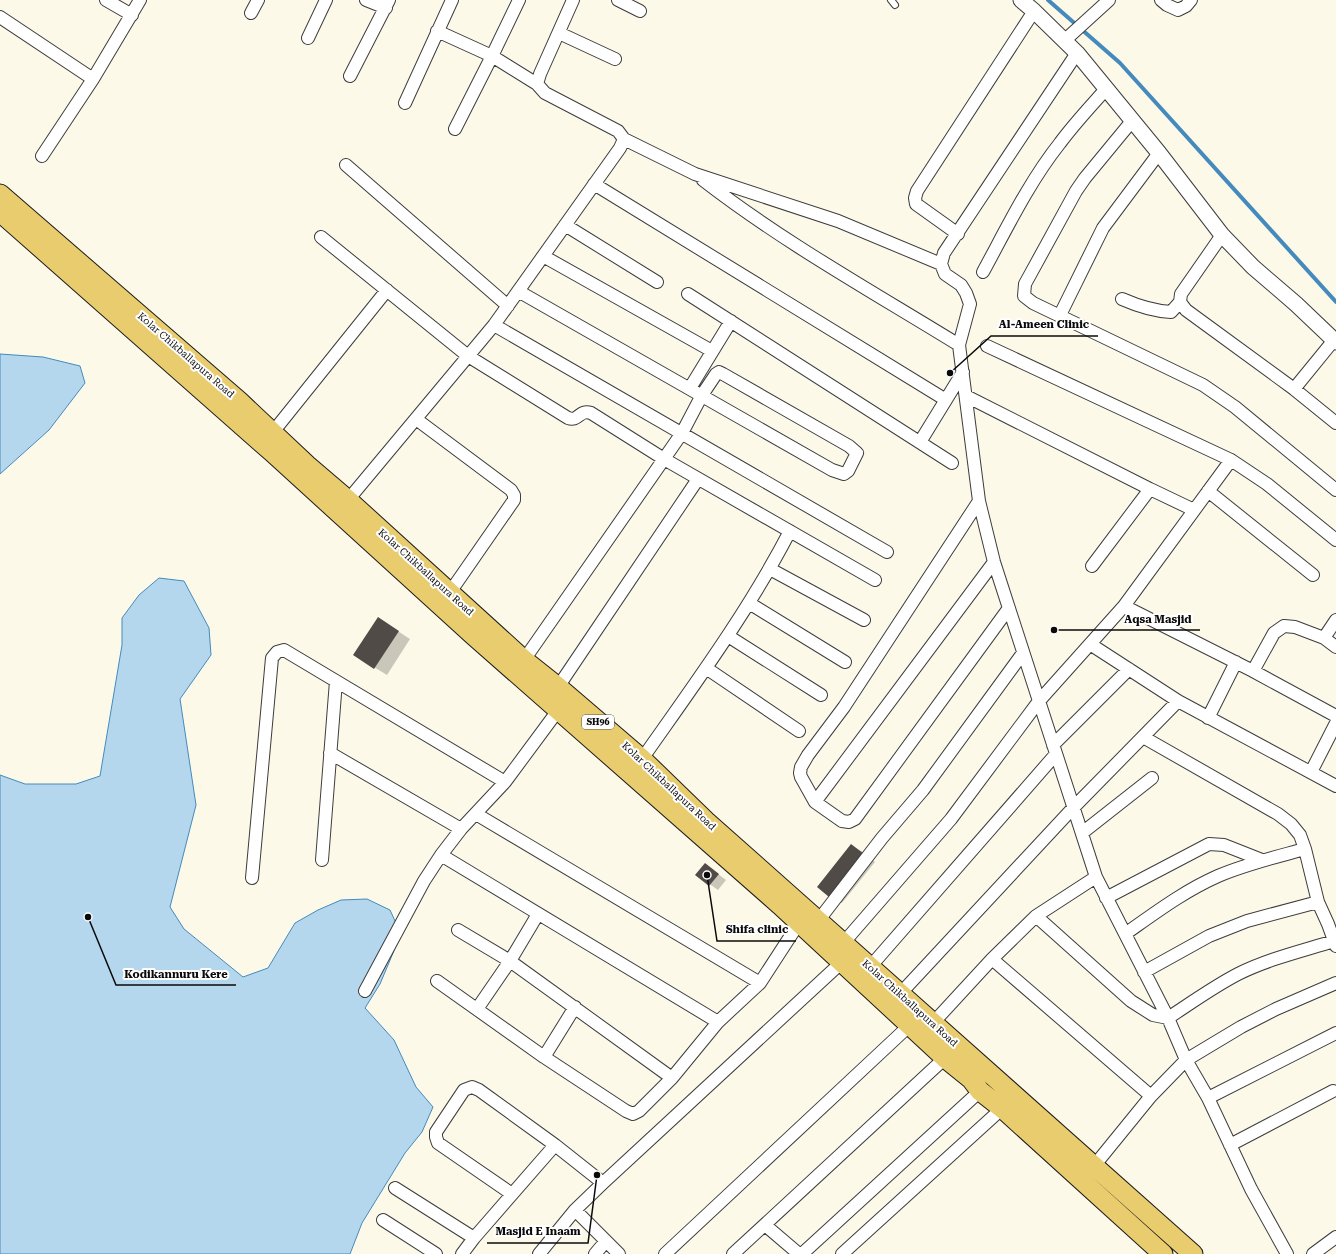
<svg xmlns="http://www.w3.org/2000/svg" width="1336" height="1254" viewBox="0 0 1336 1254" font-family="'Roboto Serif',serif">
<rect width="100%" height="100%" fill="#fcf9e9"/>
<path fill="#b4d7ee" stroke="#448abc" d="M0,354L43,357L80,366L85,383L49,430L0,474Z
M159,578L184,581L209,628L211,655L180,699L196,805L170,907L184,929L243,977L268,968L295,923L318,910L341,900L367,899L390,910L401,934L380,984L365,1008L394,1040L416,1087L433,1107L422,1132L405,1153L362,1223L350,1254H0V775L25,784H76L100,776L122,645V618L139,595Z"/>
<path fill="#0003" d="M390,626L410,639L387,675L354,655Z
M851,845L863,852L875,862L842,903L830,896Z
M705,864L726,880L718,890L697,875Z"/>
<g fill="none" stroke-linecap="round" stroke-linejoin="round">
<path stroke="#448abc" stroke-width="4" d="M1048,0L1120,63L1336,302"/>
</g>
<path fill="#514b48" d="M378,617L399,631L374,669L353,655Z
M851,844L864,854L829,897L817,887Z
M705,863L719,874L709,886L695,875Z"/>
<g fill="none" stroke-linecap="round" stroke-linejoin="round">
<g stroke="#3d3d3d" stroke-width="8">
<path id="service" d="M891,0L895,5"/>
</g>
<g stroke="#3d3d3d" stroke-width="14">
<path id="minor" d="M106,0L132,15
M366,0L386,8
M618,0L640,11
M1161,0L1167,5L1178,10L1186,6L1191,0
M251,13L258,0
M0,17L93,79
M437,31L492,56L537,84
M559,33L615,59
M308,38L326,0
M1064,41L1109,0
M1077,53L944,253L941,264L945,274L961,285L966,293L970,304L959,345L979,501L994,562L1096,877L1168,1018L1186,1060L1208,1098L1251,1189L1287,1254
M350,76L389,0
M405,103L452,0
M1132,121L1085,178L1076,191L1025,284L1024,296L1033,303L1203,385L1235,407L1336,490
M455,129L492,56L519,0
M624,139L695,174L838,221L941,264
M42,156L93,79L140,0
M346,165L508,306
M703,180C783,242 873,292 959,345
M594,184L946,400
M565,225L657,282
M958,234L916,204L915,198L917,191L1034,11
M1222,235L1181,294L1180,302L1186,310L1294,389L1336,423
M321,237L468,356L568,418C579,422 579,409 591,413L664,459L875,580
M543,256L712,351
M983,272C1007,228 1029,182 1060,143C1074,124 1090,107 1106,89
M518,291L832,470L844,474L848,471L857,453L849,446L723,374L719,372L716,374L702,395L682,433L524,660
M688,294L952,463
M1122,299C1138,306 1153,311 1171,312L1180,302
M1060,315L1103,228L1159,153
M494,325L887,552
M987,346L1231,460L1267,484L1336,540
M690,388L731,321
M1294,389L1334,340
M966,396L1150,489L1194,510
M416,419L511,490L514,495V500L446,598
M273,432L387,290
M920,442L963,372
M1208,491L1313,575
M348,500L494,325L620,148L624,139L618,131L545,93L537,84L540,74L573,0
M979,501L844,707L808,755L801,767L800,773L801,777L815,802L842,821L849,822L855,819L1009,608
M1092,566L1150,489
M770,569L864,620
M749,603L845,662
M1124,606L1253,671L1336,716
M728,636L821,695
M1324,638L1336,620
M1090,644L1178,701L1336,786
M706,668L799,731
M1253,671L1274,633L1284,626L1295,627L1324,638L1336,647
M558,687L698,479
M1208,718L1236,662
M1143,737L1278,814L1291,824L1300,835L1305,849L1318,902L1328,924L1336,946
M1053,745L1129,669
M330,753L461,829
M642,759C694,685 748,612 790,531
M1311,772L1336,723
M815,802L994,562
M476,814L760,983
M1082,833L1152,778
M441,855L718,1022
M322,860L336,681
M252,878L272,658L277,652L284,650L505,782
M1106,898L1209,844L1224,845L1262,860
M1036,916L1131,1001L1153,1015L1168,1018C1191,1003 1213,987 1238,974C1268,959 1302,951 1334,941
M818,921L882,838L923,790L1023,653
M458,930L510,961L672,1078
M1125,934C1155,913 1184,891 1218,876C1246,864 1276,857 1305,849
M839,948L951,819L1039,701L1124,606L1231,460
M992,959L1151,1096
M870,967L1056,754
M1144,972L1209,936L1247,921L1318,902
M437,981L544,1057L626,1111L633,1114L639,1111L672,1078L718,1022L760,983L799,923
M365,991L424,881L441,855L461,829L505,782L562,705
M900,994L1073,808L1178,701
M477,1009L510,961L538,914
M933,1023L992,959L1036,916L1096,877
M544,1057L575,1007
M1208,1098L1336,1033
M1230,1145L1333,1091
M1094,1166L1151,1096L1186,1060L1241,1027L1276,1009L1336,983
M395,1188L474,1238
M512,1194L438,1143L436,1137V1132L464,1090L472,1087L479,1090L555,1145L603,1183
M575,1210L619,1254
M383,1220L436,1254
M765,1225L799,1254
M462,1254L474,1238L555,1145
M539,1254L575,1210L603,1183L842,962
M595,1254L606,1241
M665,1254L910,1025
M733,1254L945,1058
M802,1254L980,1091
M842,1254L1007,1104
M1313,1254L1336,1237"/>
</g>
<g stroke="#3d3d3d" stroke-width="17">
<path id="tertiary" d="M1021,0L1034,11L1077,53L1159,153L1222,235L1253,267L1296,304L1336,342"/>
</g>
<g stroke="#1b1b1b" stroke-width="21">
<path id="primary" d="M0,194L239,401L307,465L348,500L524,660L558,687L642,759L706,821L1193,1254
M0,212L273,453L474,636L780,905L945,1058L971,1079L980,1091L1003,1109L1163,1254"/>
</g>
<use href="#service" stroke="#fff" stroke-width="6"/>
<use href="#minor" stroke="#fff" stroke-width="12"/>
<use href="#tertiary" stroke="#fff" stroke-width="15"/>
<use href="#primary" stroke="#e8cc6e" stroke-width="19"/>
</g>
<g text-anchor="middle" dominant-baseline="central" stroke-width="4" stroke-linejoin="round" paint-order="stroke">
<rect fill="#fff" stroke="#545454" stroke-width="1" x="582" y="715" width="32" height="14" rx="3"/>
<g font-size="9" font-weight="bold" fill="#0a0a0a">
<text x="598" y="722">SH96</text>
</g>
<g font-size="10" fill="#0a0a0a" stroke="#fff">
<text transform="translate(186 355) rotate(41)">Kolar Chikballapura Road</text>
<text transform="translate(426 572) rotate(42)">Kolar Chikballapura Road</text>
<text transform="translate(669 786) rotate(43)">Kolar Chikballapura Road</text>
<text transform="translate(910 1003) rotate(42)">Kolar Chikballapura Road</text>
</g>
</g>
<path fill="none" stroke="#0a0a0a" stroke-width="1.5" d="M950 373L991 336H1098M1054 630L1117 630H1200M707 875L717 941H796M88 917L116 985H236M597 1175L588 1243H487"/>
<g fill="#0a0a0a" stroke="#fff" stroke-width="1.5">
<circle cx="950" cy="373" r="4"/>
<circle cx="1054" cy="630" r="4"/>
<circle cx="707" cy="875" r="4"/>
<circle cx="88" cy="917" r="4"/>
<circle cx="597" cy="1175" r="4"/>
</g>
<g font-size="11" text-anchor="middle" font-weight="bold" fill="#0a0a0a" stroke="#fff" stroke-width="4" stroke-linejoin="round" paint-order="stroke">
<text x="1044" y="328">Al-Ameen Clinic</text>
<text x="1158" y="623">Aqsa Masjid</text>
<text x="757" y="933">Shifa clinic</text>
<text x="176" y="978">Kodikannuru Kere</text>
<text x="538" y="1235">Masjid E Inaam</text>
</g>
</svg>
